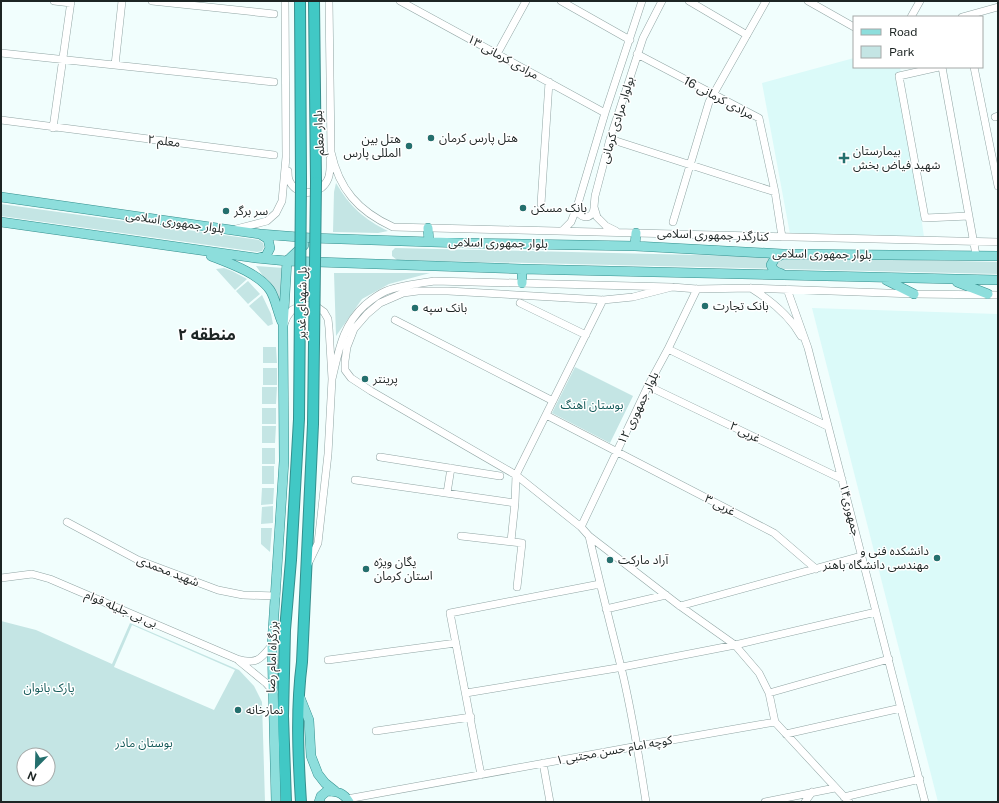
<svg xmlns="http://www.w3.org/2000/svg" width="999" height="803" viewBox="0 0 999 803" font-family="'Public Sans','Noto Sans Arabic',sans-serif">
<rect width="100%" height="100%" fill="#f1fefd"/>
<path fill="#dbfaf9" d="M854,58V67H900L924,237L790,234L762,83Z
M812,308L998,314V802H938Z"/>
<path fill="#c4e5e4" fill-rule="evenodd" d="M336,183C350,207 364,219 388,231L378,233L333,232L334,192Z
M1,204L259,240L263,243L264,247L262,251L257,252L1,216Z
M395,248L998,262V274L397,260L392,256V251Z
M256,266L284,268L282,303Z
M224,268L232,271L247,279L235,290L216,269Z
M334,273H430L389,284L362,299L336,336Z
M248,281L260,294L248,304L236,291Z
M262,295L271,314L273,324L268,326L249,306Z
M263,347H276L277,363H263Z
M575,367L633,396L610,443L552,413Z
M263,368H277V385H263Z
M262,387H277L276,404H262Z
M262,408H276V424H262Z
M262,426H276L275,443H262Z
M262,448H275V464H262Z
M262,466H274V484H262Z
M262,488H274L273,504L261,505Z
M273,506V523L261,524L262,507Z
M261,528H272L270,552L261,544Z
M1,621L36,630L112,664L130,623L239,670L254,686L262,702L265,802H1ZM132,625L235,670L214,710L114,667ZM24,755H48V779H24Z"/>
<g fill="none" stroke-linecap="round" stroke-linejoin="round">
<g stroke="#91a5a4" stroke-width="8">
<path id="minor" d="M54,1L71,3
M152,1L274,14
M329,1L331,152C339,189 358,211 393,227L998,242
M400,1L605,113
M561,1L630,40
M689,1L747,35
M808,1L854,27
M911,17L920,1
M962,17L998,7
M1,53L274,82
M497,54L526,1
M637,54L759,118L775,192L782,237
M115,65L122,1
M939,67L899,76L925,218L969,216
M942,67L976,255
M974,67L998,186
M995,117L998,116
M1,120L274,155
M53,128L71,1
M610,139L775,192
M288,171C288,174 288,177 289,180C296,197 319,196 327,181C331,175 330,166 330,159
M541,204L549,82
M577,207C578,220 593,220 594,208
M673,222L709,102L766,1
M236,229L267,221L276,213L282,201L286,157L285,1
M562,231L571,222L577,207L605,113L642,1
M616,231L606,226L597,217L594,207L595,196L610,139L643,38L662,1
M672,287L633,297L603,300L448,291H418L403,293L380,303L367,314L354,329L347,347L345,361V370L351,378L371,391L516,475L581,527L589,536L680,606L735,645L759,673L769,693L775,722
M751,288C770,300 790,316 801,336
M787,289L808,348L925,802
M520,303L586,335
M395,320L553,401
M284,324L287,317L292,310L300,306L308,305L317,307L324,312L328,319L329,328L332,379L328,454L318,543L308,564
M668,349L827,426
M332,379C339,350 342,326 365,305C371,300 379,294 386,291C401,285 418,284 434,281L672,287L697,289L751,288L914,294L998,295
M648,386L842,479
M546,415L774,533L816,569
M380,457L500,476
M355,480L515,503
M447,493L451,468
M67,522L138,560L218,590L243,595L276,596
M581,527L648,386L668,349L697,289
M461,536L522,543L517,587
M589,536C599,580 610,623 621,667C632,711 639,757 646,802
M511,541L515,503L516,475L603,300
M1,578L32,574L50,579L237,659C257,665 261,659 272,645
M680,606L861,556
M606,609L666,595
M328,660L456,643
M239,661L266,683L274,692
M466,693L617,668L735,645L876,612
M769,693L889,659
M376,731L471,717
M786,734L901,708
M543,763L550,802
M481,775L450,613L600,584
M844,797L920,779
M347,799L638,746L775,722L849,802
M765,802L835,788
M805,802L812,792"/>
</g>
<g stroke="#348f8d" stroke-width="10">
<path id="major" d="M1,197L260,234L311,238L462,243L635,246L783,254L998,256
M1,222L256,258L287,261L522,269L998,280
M428,228L429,242
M635,246L636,233
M211,256C229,263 258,273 270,290C275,297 278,313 282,322
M258,258L266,256L270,248L268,239L260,234
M782,274C777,272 773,271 771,265L775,258L783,254
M886,280L914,294
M957,282L988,294
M522,283V269
M299,695L309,720L311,756L318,774L325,783L335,791
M276,802L272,645L284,461L283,327L287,261L304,245
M319,802L321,796L327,791C338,792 343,792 349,802"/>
</g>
<g stroke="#348f8d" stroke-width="12">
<path id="highway" d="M300,1L301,182
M314,1L316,182
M286,802L283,716L285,630L291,560L299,419
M301,802C298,755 296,708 302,662L313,424"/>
</g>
<use href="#minor" stroke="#fff" stroke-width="7"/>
<use href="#major" stroke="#8ddedc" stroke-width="9"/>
<use href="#highway" stroke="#41c8c5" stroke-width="10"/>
<g stroke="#348f8d" stroke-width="12" stroke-linecap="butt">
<path id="highway-bridge" d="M299,419L301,182
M313,424L316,182"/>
</g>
<use href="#highway-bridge" stroke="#41c8c5" stroke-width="10"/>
</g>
<g fill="#246f6d" stroke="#fff" stroke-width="1.5">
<circle cx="431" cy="138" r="4"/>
<circle cx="409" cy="146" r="4"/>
<path d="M842 152h4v4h4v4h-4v4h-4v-4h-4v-4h4z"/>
<circle cx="523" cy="208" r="4"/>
<circle cx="226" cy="211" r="4"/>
<circle cx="705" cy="306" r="4"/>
<circle cx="415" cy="308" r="4"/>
<circle cx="365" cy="379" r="4"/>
<circle cx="937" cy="558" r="4"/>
<circle cx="610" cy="560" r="4"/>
<circle cx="366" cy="569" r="4"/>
<circle cx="238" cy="710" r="4"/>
</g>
<g text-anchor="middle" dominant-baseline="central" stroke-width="3" stroke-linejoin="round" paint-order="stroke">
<g font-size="12" fill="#1d2524" stroke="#fff">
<text transform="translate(503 57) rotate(29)">مرادی کرمانی ۱۳</text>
<text transform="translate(719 98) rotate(28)">مرادی کرمانی 16</text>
<text transform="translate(617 120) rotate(-73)">بولوار مرادی کرمانی</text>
<text transform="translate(319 133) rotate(-93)">بلوار معلم</text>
<text transform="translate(164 141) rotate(7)">معلم ۲</text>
<text transform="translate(175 222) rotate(8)">بلوار جمهوری اسلامی</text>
<text transform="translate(713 235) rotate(2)">کنارگذر جمهوری اسلامی</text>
<text transform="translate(498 243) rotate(1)">بلوار جمهوری اسلامی</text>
<text transform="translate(822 254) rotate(1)">بلوار جمهوری اسلامی</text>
<text transform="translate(302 303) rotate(-89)">پل شهدای غدیر</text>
<text transform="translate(638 408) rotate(-64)">بلوار جمهوری ۱۲</text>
<text transform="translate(745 432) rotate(26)">۲ غربی</text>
<text transform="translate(720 505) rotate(27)">۳ غربی</text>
<text transform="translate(850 510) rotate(76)">جمهوری۱۴</text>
<text transform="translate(168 571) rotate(21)">شهید محمدی</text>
<text transform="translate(121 609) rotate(23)">بی بی جلیله قوام</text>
<text transform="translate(272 657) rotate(-88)">بزرگراه امام رضا</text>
<text transform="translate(614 750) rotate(-10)">کوچه امام حسن مجتبی ۱</text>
</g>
<g font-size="12" fill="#1d2524" stroke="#fff" text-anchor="start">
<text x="439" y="138">هتل پارس کرمان</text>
<text x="401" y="139" text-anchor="end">هتل بین<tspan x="401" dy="14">المللی پارس</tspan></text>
<text x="853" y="151">بیمارستان<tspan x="853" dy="14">شهید فیاض بخش</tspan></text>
<text x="531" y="208">بانک مسکن</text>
<text x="234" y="211">سر برگر</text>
<text x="713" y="306">بانک تجارت</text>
<text x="423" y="308">بانک سپه</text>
<text x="373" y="379">پرینتر</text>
<text x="929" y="551" text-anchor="end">دانشکده فنی و<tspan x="929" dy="14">مهندسی دانشگاه باهنر</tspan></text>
<text x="618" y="560">آراد مارکت</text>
<text x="374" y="562">یگان ویژه<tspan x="374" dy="14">استان کرمان</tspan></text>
<text x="246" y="710">نمازخانه</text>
</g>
<g font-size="12" fill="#145958" stroke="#fff">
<text x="592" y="405">بوستان آهنگ</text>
<text x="49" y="688">پارک بانوان</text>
<text x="144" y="743">بوستان مادر</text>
</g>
<g font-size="16" font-weight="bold" fill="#1d2524" stroke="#fff">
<text x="207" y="334">منطقه ۲</text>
</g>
</g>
<rect width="999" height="803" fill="none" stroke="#1d2524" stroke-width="4"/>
<rect x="853" y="16" width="130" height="52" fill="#ffffff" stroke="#a5a8a7"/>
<rect x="861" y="29" width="20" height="6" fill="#8ddedc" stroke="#a5a8a7"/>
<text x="889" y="36" font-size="12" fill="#1d2524">Road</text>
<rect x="861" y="46" width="20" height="12" fill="#c4e5e4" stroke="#a5a8a7"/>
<text x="889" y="56" font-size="12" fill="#1d2524">Park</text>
<g transform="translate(36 767) rotate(203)"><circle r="19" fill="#ffffff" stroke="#a5a8a7"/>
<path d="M0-3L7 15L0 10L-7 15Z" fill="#246f6d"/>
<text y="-6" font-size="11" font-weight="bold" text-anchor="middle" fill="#1d2524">N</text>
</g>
</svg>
